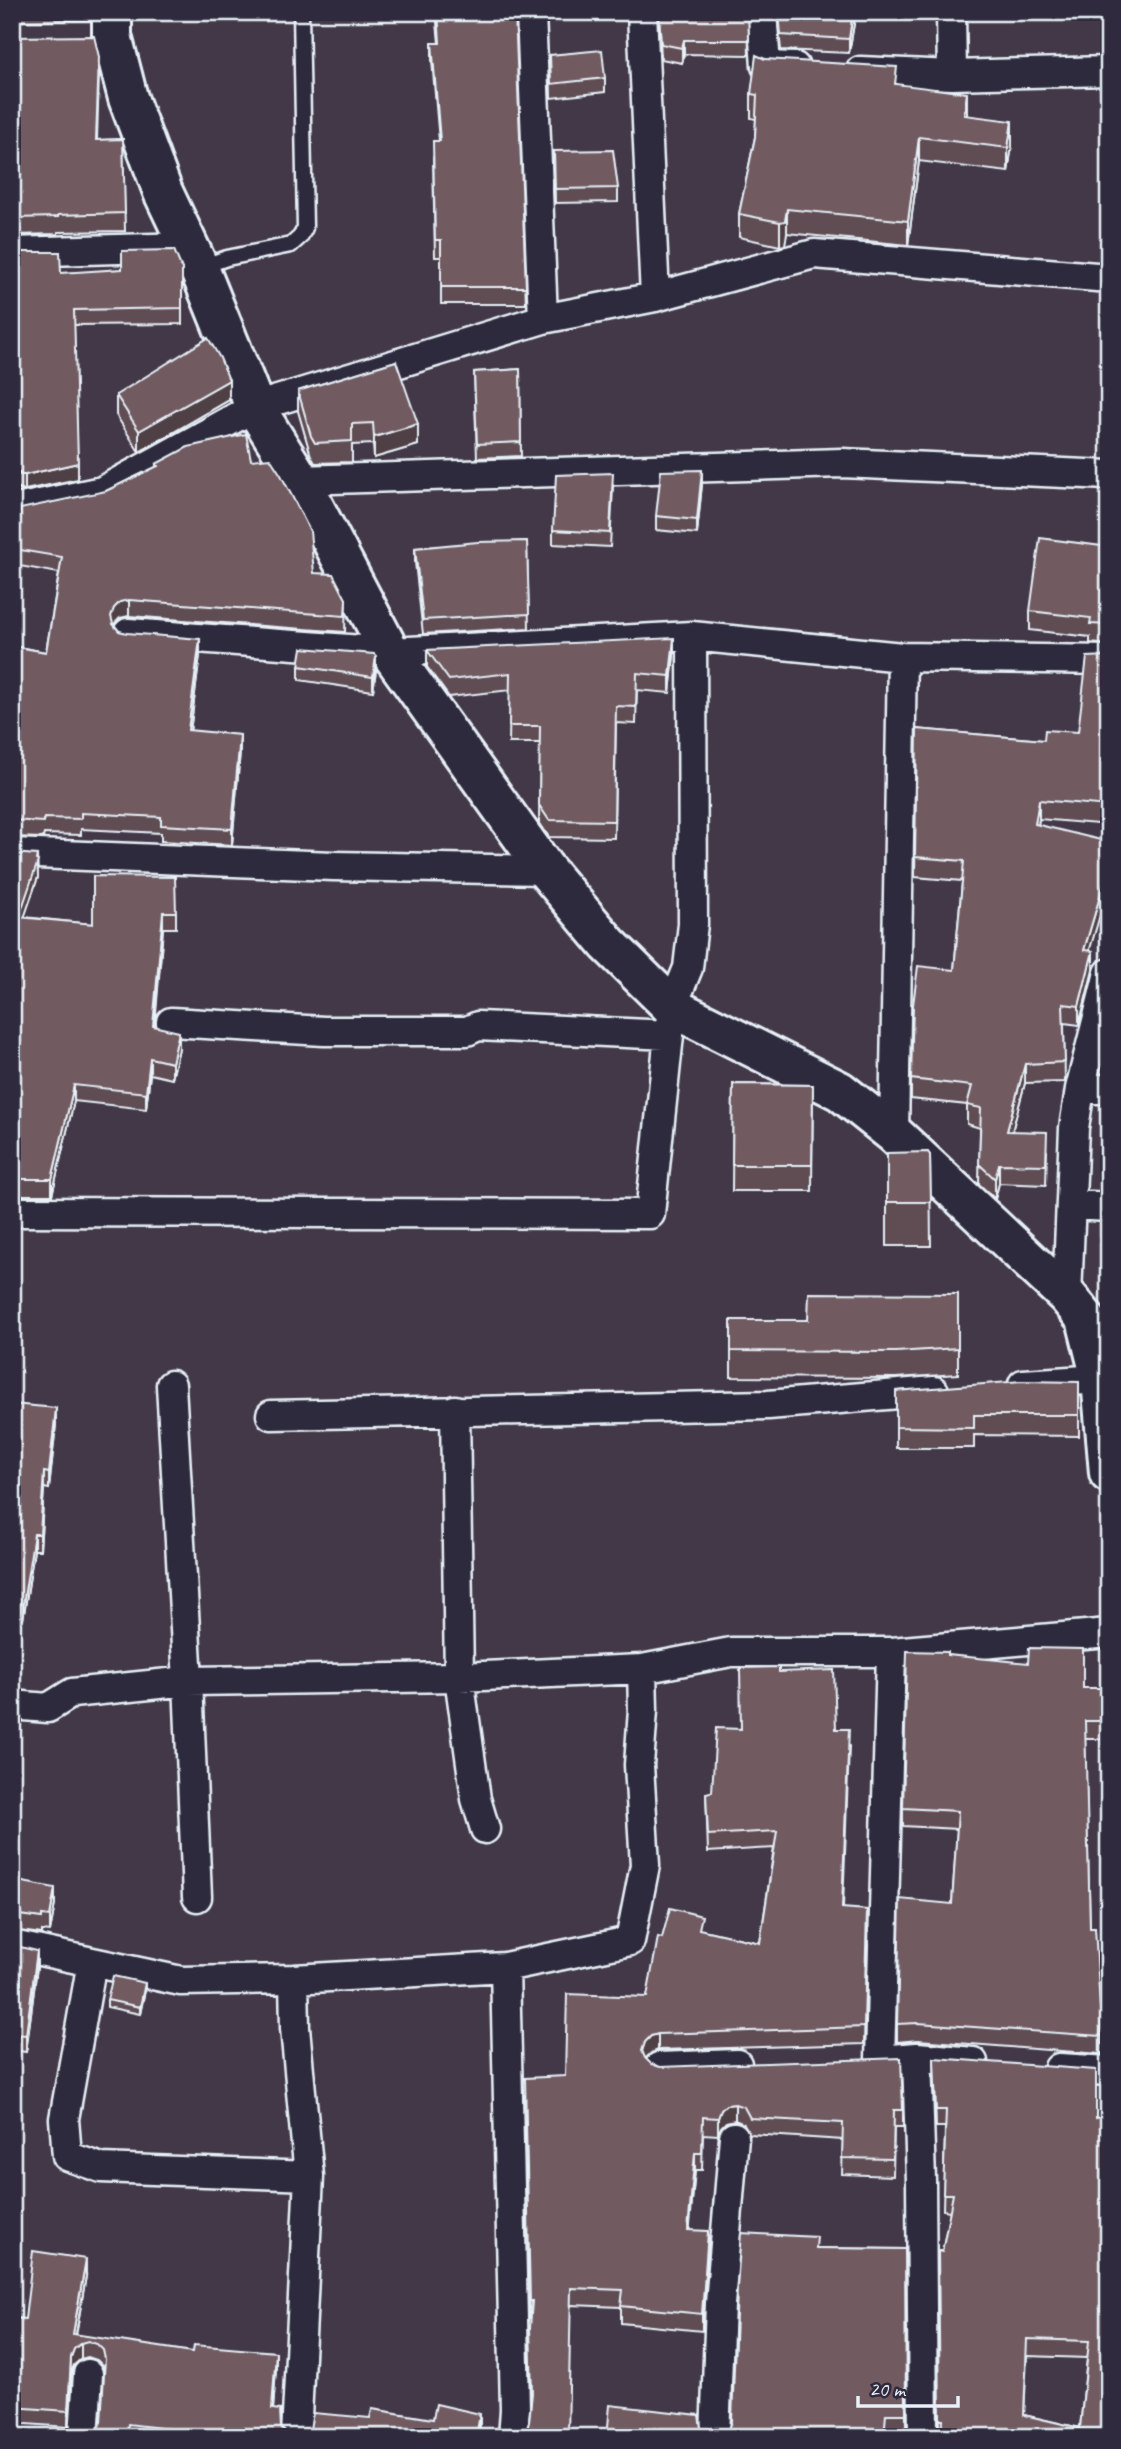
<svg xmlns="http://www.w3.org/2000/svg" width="1121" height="2449" viewBox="0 0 1121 2449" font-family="Caveat,sans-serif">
<rect width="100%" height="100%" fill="#433848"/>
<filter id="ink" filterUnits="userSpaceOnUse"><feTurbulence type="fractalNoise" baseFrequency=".0143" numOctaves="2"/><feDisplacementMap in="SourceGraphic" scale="14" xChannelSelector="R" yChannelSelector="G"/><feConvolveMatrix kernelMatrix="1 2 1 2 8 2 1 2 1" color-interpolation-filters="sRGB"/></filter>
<g filter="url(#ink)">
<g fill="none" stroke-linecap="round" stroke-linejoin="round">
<g stroke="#e8f1f8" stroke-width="19">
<path id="lane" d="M201,267L227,258L291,245L300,237L305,228L301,12"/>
</g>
<g stroke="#e8f1f8" stroke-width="33">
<path id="street" d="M531,12L543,319
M642,12L655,297
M762,12L766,66L795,67
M951,12L952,75
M860,71L952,75L1109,71
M12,252L189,247
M300,480L842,463L1109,475
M12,510L102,491L255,407L543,319L655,297L814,254L1109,278
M128,633L390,652L692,636L902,657L1109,660
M12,853L333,866L546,870
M171,1022L324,1031H467L478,1026L669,1035
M1080,1089H1109
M894,1134L902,657
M1072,1205L1109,1207
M12,1212L650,1214L672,1007L688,968L693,924L692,636
M1067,1296L1074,1128L1080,1089L1109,973
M1023,1384L1101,1379
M455,1410L459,1677L476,1799L485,1829
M271,1415L768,1405L934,1391
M891,1652L880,2060L917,2057L973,2062
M12,1705L48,1708L72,1693L188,1681L171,1385
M197,1897L188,1681L459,1677L642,1669
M12,1945L92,1962
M505,1967L515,2410L513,2437
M294,1979L181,1981L92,1962L64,2119L67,2156L101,2168L309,2176L296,2437
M917,2057L921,2181L923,2437
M659,2067L737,2064
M1059,2068L1109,2071
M309,2176L295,2028L294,1979L505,1967L630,1941L645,1865L639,1765L643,1710L642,1669L731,1652H891L1109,1633
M84,2437L88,2374
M715,2437L720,2304L734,2137"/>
</g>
<g stroke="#e8f1f8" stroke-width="44">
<path id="secondary" d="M112,12V36L128,98L163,192L199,268L255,407L300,480L390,652L546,870L608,944L672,1007L840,1091L894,1134L1067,1296L1086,1319L1101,1379L1109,1473"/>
</g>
<use href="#lane" stroke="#2f2a3d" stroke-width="14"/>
<use href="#street" stroke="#2f2a3d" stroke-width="28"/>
<use href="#secondary" stroke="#2f2a3d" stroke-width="38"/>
</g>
<path fill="#614d53" stroke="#e8f1f8" stroke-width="2" fill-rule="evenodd" d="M12,12H91L90,20L12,21Z
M436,12H515L526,304H441V257H435L433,158L439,141L432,60V43H439Z
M659,12H748L749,55L684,54L682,63L661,59Z
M777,12H856L849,53L781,50Z
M12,37L99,74L97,140L123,139L125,231L58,232V234L12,235Z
M550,55L605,78V92L551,98Z
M765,59L897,84L967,116L1012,145L1008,172L919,161L908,245L787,233L785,245L780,246L739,237V214L755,137L756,119L751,118V94Z
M554,151L618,188V202L555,203Z
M12,252L61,273L182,269V324L74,325L78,479L25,490H20V488L12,489Z
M396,361L418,445L374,458L373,444L352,445V462L315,463L311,456L298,411V391Z
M520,369L521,456L477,458L474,372Z
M116,395L229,400L139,452L116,415Z
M251,460L314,573L346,599L345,632L129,616L120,618L114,625L119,631L200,655L190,731L240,751L232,845L161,841V833L81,829V835L44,834L43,838L12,837V646L46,652L59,573L14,565V549L106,491L156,467V464Z
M702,484L697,534L656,530V516Z
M613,487L610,547L553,544V530Z
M527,541L529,628L423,634L415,562V548Z
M1109,547V645L1090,643V637L1030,630V611Z
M427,650L674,655L670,693L637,690L636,724L616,723L614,838L549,837L539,822L540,743H509L510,690L449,697L427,667Z
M1109,656V825L1039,819L1038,825L1090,950L1093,970L1079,1025L1064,1023L1065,1082L1025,1083L1012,1131L1047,1151L1046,1185L999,1183L995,1199L979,1184L980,1128L967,1124V1105L911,1099V1079L954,970L962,881L915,877L917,729L1044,740L1078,732Z
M299,666L376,670L373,691L299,680Z
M12,853L37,861L38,877L24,917L93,924V876L176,912V928H163L155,1026L179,1048L172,1079L150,1074L146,1109L74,1101L52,1195H12Z
M733,1084L813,1085L812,1191H732Z
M1109,1130V1181H1103V1163Z
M887,1153L930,1155L931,1246H887Z
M958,1294V1374L896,1378L731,1377V1320H808Z
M1079,1382V1436L974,1435V1448H896V1391Z
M12,1404L56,1424L49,1489L44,1488L40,1550H34L23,1620L12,1618Z
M948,1655L1083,1688H1109V1739H1085L1090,1928L1102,2023L1101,2054L918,2040L897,2042V2024L952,1904L957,1829L903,1826V1808Z
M779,1672L836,1729L849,1746L843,1908L867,1927L864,2044L658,2050L651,2053L645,2059L651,2064L660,2067L903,2110V2127H894L893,2176L842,2174L843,2140L750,2134L744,2124L735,2120L726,2122L721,2127L718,2135L703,2134L702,2170H695L689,2230L708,2248L702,2331L621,2323V2307L571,2305L527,2429L529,2422L531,2397V2318H530L525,2095L565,2076L647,1997L662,1938L702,1930L760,1943L774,1848L708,1852L706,1793L712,1792L740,1729Z
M12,1880L55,1904L50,1932L42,1931V1934L12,1930Z
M12,1945L37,1967L26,2052L12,2050Z
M145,1990L140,2014L107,2007V2000Z
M934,2058L1096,2118L1108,2136L1109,2437L940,2435L938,2251L942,2252L950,2211L943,2210L945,2127H936ZM1027,2356L1087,2358L1080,2428L1024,2415Z
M817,2248L905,2249L906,2431H886V2437H607L701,2428L707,2435L714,2437L722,2435L729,2430Z
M86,2276L76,2335L276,2368L273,2409L281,2428L288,2435L293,2437H96L101,2422L104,2372L103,2366L97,2360L88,2357L81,2359L74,2365L71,2373L68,2427L12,2423V2318L25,2319Z"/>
<path fill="#4f3f44" stroke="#e8f1f8" stroke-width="2" d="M853,12H856L849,53V39Z
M684,40V54L682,63V48Z
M967,93V117L964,115Z
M1012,121V145L1008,172V148Z
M919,137V161L908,245V221Z
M787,209V233L785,245L780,246V222Z
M229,380V400L139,452V431Z
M418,424V445L374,458V437Z
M78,463V479L25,490V475Z
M702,470V484L697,534V520Z
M129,600V616L120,618L114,624L111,632V616L114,608L120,602Z
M674,638V655L670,693V676Z
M200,639V655L188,747V730Z
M376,656V670L373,691V677Z
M240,735V751L232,845V829Z
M1039,800V819L1035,844V824Z
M37,855L38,877L19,933V917Z
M1109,866V885L1084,969V950Z
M163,912V928L153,1042V1026Z
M1093,951V970L1079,1025V1006Z
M179,1032V1048L172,1079V1063Z
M150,1058V1074L146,1109V1093Z
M1025,1064V1083L1007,1150V1131Z
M74,1085V1101L52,1195V1179Z
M999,1164V1183L995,1199V1179Z
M56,1408V1424L49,1489V1473Z
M44,1472V1488L40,1550V1534Z
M34,1534V1550L23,1620V1604Z
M55,1888V1904L50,1932V1916Z
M37,1951V1967L26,2052V2035Z
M145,1983V1990L140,2014V2007Z
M658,2034V2050L651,2053L645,2059L642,2051L645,2042L651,2036Z
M735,2104V2120L726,2122L721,2127L718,2135V2118L721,2110L726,2105Z
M695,2153V2170L688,2247V2230Z
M708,2231V2248L702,2331V2314Z
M86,2259V2276L73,2351V2334Z
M81,2343V2359L74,2365L71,2373L68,2427L71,2357L74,2349Z
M276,2352V2368L272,2425V2409Z
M480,2414V2430L479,2437H476Z"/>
<path fill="#715a61" stroke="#e8f1f8" stroke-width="2" fill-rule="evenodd" d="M438,12H515L526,287H441V240H435L433,141H440L432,43H440Z
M659,12H748L749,40H684L682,48L661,44Z
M779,12H853L849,39L781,35Z
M94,36L99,57L96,140L123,139L125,213L58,215V217L12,218V37Z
M602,50L605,78L551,84L550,55Z
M756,55L765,59L897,67L895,84L967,93L964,115L1012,121L1008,148L919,137L908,221L787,209L785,221L780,222L739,214L755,137L757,95L751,94Z
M613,150L618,188L555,189L554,151Z
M174,250L182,269V308L74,310L78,463L25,475H20V473H12V252H60L61,273L122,269V251Z
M208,338L220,358L229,380L139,431L116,395Z
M396,361L418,424L374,437L373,423L352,424V441L315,443L311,436L298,391Z
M520,369L521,442L477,444L474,372Z
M246,434L251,460L270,458L281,475L310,531L314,573L333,574L346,599L345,616L129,600L120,602L114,608L111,616L113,624L119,631L127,633L200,639L188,730L240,735L232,829L161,825V817L81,813V819L44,818L43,822L12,820V646L46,652L62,557L14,549L20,509L106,491L158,466L156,464L188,447Z
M702,470L697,520L656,516L661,471Z
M613,473L610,533L553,530L556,475Z
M1040,538L1109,547V625L1090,624L1091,618L1030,611Z
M527,541L529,614L423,620L415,548L478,542Z
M674,638L670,676L637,673L636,707L616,706L614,821L549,820L539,805L540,726H509L510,673L449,680L427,650Z
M302,648L374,654L376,656L373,677L299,666Z
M1109,656V806L1039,800L1035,824L1109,842V866L1084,950L1093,951L1079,1006L1063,1004L1065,1062L1025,1064L1007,1131L1047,1132L1046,1165L999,1164L995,1179L979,1164L981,1108L967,1105L972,1086L911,1079L913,1005L918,966L954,970L964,861L915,857L917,729L1044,740L1045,730L1078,732L1087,657Z
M12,853L37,855L36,860L38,861L19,917L93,924V876L175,877L176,912H163L153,1026L179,1032L172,1063L150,1058L146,1093L74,1085L52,1179H12Z
M733,1084L813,1085L812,1165H732Z
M1106,1130H1109V1164L1103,1163Z
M928,1152L930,1155L931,1202H887V1153Z
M12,1212V1213L13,1275H12Z
M809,1293L958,1294V1348L896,1352L731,1351V1320H808Z
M1022,1381L1079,1382V1415H974V1428L896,1427V1391Z
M12,1404L56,1408L49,1473L44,1472L40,1534H34L23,1604L12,1602Z
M1029,1648L1083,1649V1688H1109V1721H1085L1090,1928H1095L1100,2006H1102L1101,2036L918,2023L897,2024L900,1899L952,1904L958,1811L903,1808L907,1651L948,1652V1655L1028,1663Z
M779,1667V1672L834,1670L836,1729H849L842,1908L867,1910L864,2027L658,2034L651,2036L645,2042L642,2051L645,2058L651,2064L660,2067L901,2058L903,2110H894L893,2159L842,2158L843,2123L750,2118L744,2107L735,2104L726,2105L721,2110L718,2118L703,2117L702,2153H695L688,2230L708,2231L702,2314L621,2306L623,2290L571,2288L568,2437H521L522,2434L527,2429L529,2422L532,2393L530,2328L532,2301H530L525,2078L565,2076L567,1994L647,1997L658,1937L662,1938L670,1908L702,1916L699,1929L760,1943L777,1831L708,1835L706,1793L712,1792L716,1728L741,1729L740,1668Z
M12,1880L55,1888L50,1916L42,1915V1918L12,1914Z
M12,1945L37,1951L26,2035L12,2034Z
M113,1976L145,1983L140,2007L107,2000Z
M934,2058L1096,2070V2118L1103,2117L1109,2136V2437H942L943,2419H940V2416L938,2251L942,2252L953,2194H943L946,2110H936ZM1027,2339L1089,2341L1080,2428L1024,2415Z
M741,2233L817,2237L816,2248L905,2249L906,2414H886L884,2437H607L610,2405L699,2415L701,2428L707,2435L714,2437L722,2435L729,2430L732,2421L737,2288Z
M33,2251L86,2259L73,2334L193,2352L194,2345L276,2352L272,2409L280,2410L281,2428L288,2435L293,2437H186V2431L128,2424L126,2437H96L97,2431L101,2422L105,2359L103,2350L97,2344L88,2341L81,2343L74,2349L71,2357L68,2411L12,2407V2318L25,2319Z
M436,2404L480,2414L476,2437H299L304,2435L310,2429L313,2413L370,2418L372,2409L433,2419Z"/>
</g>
<rect width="1121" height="2449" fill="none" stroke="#2f2a3d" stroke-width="42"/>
<rect x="21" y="21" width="1079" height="2407" fill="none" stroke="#e8f1f8" stroke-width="2.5" filter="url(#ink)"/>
<path d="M858 2396v10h100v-10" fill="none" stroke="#e8f1f8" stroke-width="3.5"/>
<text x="869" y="2396" font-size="21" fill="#e8f1f8" stroke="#2f2a3d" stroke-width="5" paint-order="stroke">20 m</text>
</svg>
